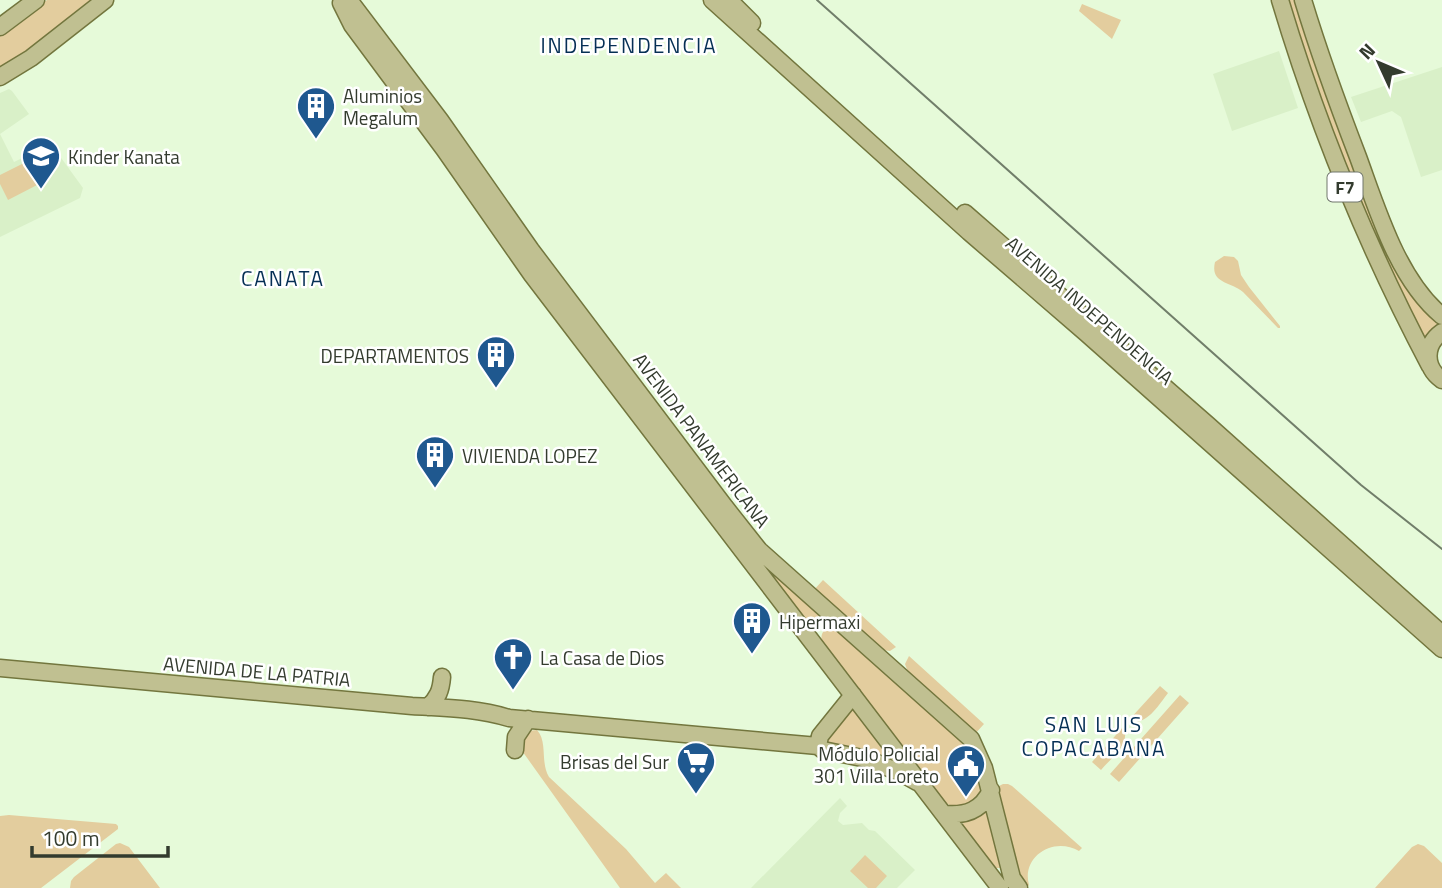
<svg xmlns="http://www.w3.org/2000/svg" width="1442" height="888" viewBox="0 0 1442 888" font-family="'Titillium Web',sans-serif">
<rect width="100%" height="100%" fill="#e6fad9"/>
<path fill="#d9f0c8" d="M1279,51L1298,108L1232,131L1213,74Z
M1442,67V170L1421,177L1401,117L1392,111L1361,122L1351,97Z
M9,89L12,91L29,114L0,134V93Z
M0,134L14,162L51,144L83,188L80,198L0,237Z
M840,798L847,806L840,813L838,821L843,825L862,823L869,830L875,831L915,870L897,888H751Z"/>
<path fill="#e3cd9e" d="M47,0H94L27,52L0,69V35Z
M1286,0H1296L1339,128L1439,323L1425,339L1388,270L1331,132Z
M1082,4L1121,20L1112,39L1079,11Z
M28,161L39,184L8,200L0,184V175Z
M1224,256L1234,257L1238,261L1241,275L1249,287L1280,326V328H1278L1243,292C1230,281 1210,284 1215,262Z
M724,516L821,614L808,626Z
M823,580L896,647L890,651L883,650L813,591Z
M832,626L839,628L964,743L968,748L982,785V791L974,803L955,808L944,802L823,644C819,636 823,628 832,626Z
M909,656L984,724L974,735L908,672L905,664Z
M1160,686L1168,693C1158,706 1146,727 1128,721Z
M1180,695L1189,703L1119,782L1110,774Z
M851,708H854L892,758L888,762L827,747L826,736Z
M1123,727C1132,743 1111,758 1101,770L1092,762Z
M537,730C548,742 540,762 549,777L626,849L655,883L666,873L681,888H620L520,748L527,731Z
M1003,784H1008L1012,786L1082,848L1079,851C1054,836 1021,856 1029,885L1026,888L1014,864L997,793L999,786Z
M987,809L1002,867L1000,868H994L962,825L964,820Z
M9,815L116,824L118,826V829L41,888H0V816Z
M120,843L129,847L160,888H70L71,881L74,877L116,844Z
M1418,844L1424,846L1442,863V888H1375L1412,847Z
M865,855L887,876L876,888H868L850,871Z"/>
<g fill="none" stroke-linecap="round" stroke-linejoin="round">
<g stroke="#73763e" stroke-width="19">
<path id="major" d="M349,0L440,120L531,250L725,507L759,550L971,739L984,768L1012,878L1019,888
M712,0L969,232L1086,333L1442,649
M729,0L752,23
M1280,0C1318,127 1368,249 1430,366
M1303,0C1319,53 1338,105 1358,157C1377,209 1398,280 1442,316
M341,3L352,25L444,149L532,275L1000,888
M0,27L36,0
M0,77L31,58L105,0
M965,213L1208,425L1442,634
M1442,332C1424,345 1424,367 1442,380
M0,668L412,706C446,708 476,708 509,718L818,746L823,750L867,759L901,773L917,782
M428,707C438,698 441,690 442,677
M818,746L820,736L853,695
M515,750L516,737L528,719
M945,814C966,816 982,810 991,790"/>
</g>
<use href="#major" stroke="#c0c091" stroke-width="16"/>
<path stroke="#717e6a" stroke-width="2" d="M817,0L1361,485L1442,549"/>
</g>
<defs>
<g id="building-pin" transform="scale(2.0125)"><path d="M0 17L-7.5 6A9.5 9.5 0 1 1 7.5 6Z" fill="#1f588f" stroke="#fff"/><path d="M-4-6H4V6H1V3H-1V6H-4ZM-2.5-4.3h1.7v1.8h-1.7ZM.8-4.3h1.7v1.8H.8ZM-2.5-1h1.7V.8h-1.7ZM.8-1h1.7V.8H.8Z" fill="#fff"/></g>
<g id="school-pin" transform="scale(2.0125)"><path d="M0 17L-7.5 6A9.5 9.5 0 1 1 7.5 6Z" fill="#1f588f" stroke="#fff"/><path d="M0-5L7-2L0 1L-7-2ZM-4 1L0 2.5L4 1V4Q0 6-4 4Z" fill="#fff"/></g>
<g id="church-pin" transform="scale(2.0125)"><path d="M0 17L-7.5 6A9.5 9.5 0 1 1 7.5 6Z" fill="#1f588f" stroke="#fff"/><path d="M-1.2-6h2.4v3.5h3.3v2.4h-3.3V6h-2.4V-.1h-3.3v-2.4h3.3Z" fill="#fff"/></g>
<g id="supermarket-pin" transform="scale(2.0125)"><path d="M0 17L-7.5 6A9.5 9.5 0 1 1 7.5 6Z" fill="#1f588f" stroke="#fff"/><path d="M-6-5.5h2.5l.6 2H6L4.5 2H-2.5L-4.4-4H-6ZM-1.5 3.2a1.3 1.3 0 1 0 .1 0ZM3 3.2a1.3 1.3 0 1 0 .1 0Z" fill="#fff"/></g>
<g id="civic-pin" transform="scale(2.0125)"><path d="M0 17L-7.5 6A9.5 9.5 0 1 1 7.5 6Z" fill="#1f588f" stroke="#fff"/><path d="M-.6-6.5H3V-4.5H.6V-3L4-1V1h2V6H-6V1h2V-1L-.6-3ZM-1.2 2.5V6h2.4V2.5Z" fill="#fff"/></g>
</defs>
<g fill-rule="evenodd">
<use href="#building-pin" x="316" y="106"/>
<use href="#school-pin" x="41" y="156"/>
<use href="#building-pin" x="496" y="355"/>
<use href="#building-pin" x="435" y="455"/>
<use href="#building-pin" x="752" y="621"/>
<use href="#church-pin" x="513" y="657"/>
<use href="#supermarket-pin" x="696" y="761"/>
<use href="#civic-pin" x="966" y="764"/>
</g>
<g text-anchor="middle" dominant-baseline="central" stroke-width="5" stroke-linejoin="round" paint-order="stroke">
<rect fill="#fff" stroke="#70766d" stroke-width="2" x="1327.5" y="172.5" width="35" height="29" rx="5"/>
<g font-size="18" font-weight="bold" fill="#333b2e">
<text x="1345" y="187">F7</text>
</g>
<g font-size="19" fill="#333b2e" stroke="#fff" text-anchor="start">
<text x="343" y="95">Aluminios<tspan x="343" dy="22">Megalum</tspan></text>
<text x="68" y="156">Kinder Kanata</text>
<text x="469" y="355" text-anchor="end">DEPARTAMENTOS</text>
<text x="462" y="455">VIVIENDA LOPEZ</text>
<text x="779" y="621">Hipermaxi</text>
<text x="540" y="657">La Casa de Dios</text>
<text x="939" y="753" text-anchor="end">Módulo Policial<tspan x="939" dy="22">301 Villa Loreto</tspan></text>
<text x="669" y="761" text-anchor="end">Brisas del Sur</text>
</g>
<g font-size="19" fill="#333b2e" stroke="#fff">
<text transform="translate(1090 310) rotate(41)">AVENIDA INDEPENDENCIA</text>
<text transform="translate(702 440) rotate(53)">AVENIDA PANAMERICANA</text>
<text transform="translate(257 671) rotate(5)">AVENIDA DE LA PATRIA</text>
</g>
<g font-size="21" letter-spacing="2" fill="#052f54" stroke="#fff">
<text x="629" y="45">INDEPENDENCIA</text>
<text x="283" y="278">CANATA</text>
<text x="1094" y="724">SAN LUIS<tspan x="1094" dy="24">COPACABANA</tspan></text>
</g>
</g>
<g transform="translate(1379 63) rotate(314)" stroke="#ffffff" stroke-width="5" paint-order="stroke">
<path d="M0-5L12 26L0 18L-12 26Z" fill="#333b2e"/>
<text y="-10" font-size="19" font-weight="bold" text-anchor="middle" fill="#333b2e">N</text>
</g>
<path d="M32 846v10h136v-10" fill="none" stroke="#333b2e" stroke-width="3.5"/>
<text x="42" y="846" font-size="21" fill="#333b2e" stroke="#ffffff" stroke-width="5" paint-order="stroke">100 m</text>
</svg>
